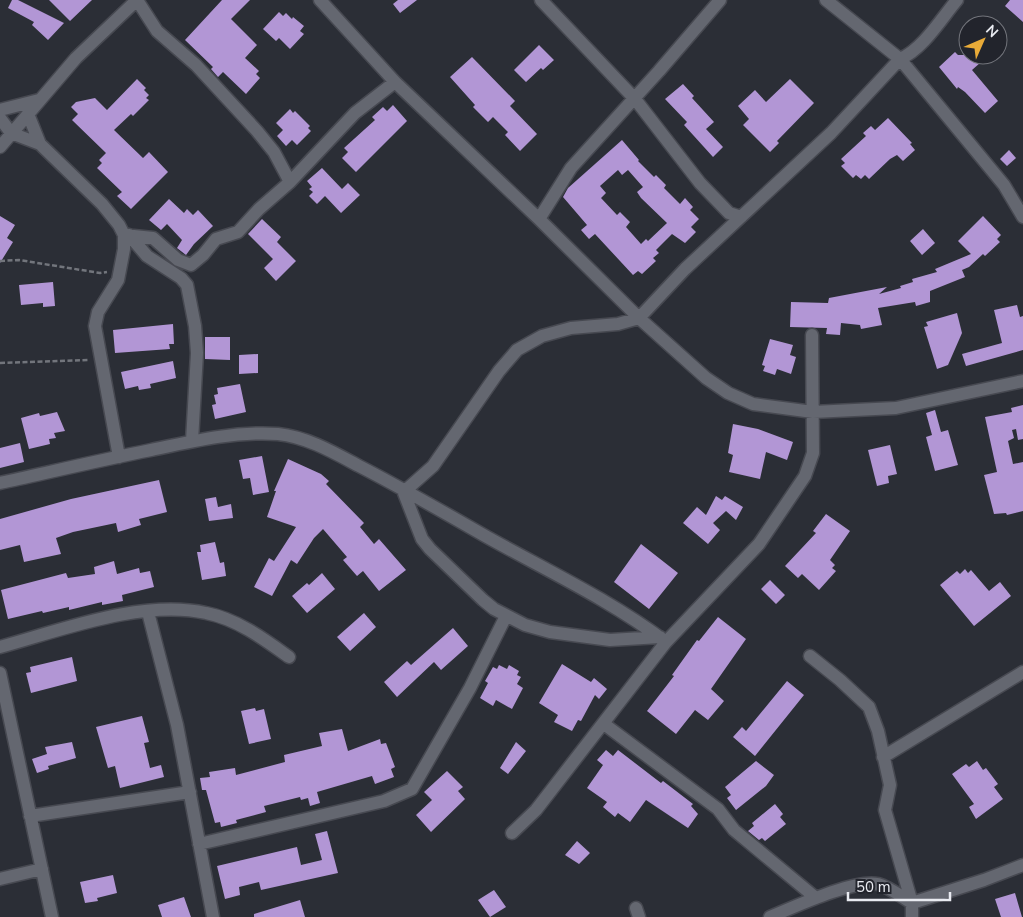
<svg xmlns="http://www.w3.org/2000/svg" width="1023" height="917" viewBox="0 0 1023 917" font-family="'Nunito Sans',sans-serif">
<rect width="100%" height="100%" fill="#2b2e36"/>
<path fill="#b296d5" fill-rule="evenodd" d="M12,0H18L64,23L48,40L32,25L34,22L8,8Z
M49,0H92L70,21Z
M222,0H250L231,19L257,45L245,58L259,71L256,74L260,78L246,94L223,72L218,77L211,69L213,67L185,40Z
M398,0H417L400,13L393,4Z
M1010,0H1023V22L1005,6Z
M279,12L283,16L286,13L292,19L293,17L304,26L300,31L304,34L290,49L279,38L276,41L263,29Z
M539,45L554,60L543,70L541,68L526,82L514,70Z
M955,52L958,55H989L972,70L998,101L985,113L965,92L958,87L957,89L939,67Z
M472,57L515,101L510,106L537,134L520,151L505,135L508,132L493,117L488,122L473,107L475,105L450,77Z
M137,79L146,88L144,90L149,95L146,98L149,100L133,116L131,114L114,130L143,158L149,152L168,172L131,209L117,196L122,192L97,168L102,163L99,160L106,153L72,120L78,114L71,107L76,102L95,98L107,110Z
M790,79L814,103L777,141L779,143L770,152L743,125L749,119L738,106L755,90L766,102Z
M683,84L694,96L692,98L714,122L706,129L723,147L713,157L684,125L687,122L665,99Z
M393,105L407,121L356,172L342,158L348,152L344,148L375,120L372,117L383,107L387,111Z
M290,109L293,113L295,111L310,126L308,128L311,131L297,145L292,140L286,146L277,136L283,130L276,123Z
M888,118L912,143L910,144L915,150L903,161L897,155L890,159L869,179L865,175L861,179L856,175L853,178L841,166L845,163L841,159L866,136L863,133L871,126L875,130Z
M622,140L639,160L638,161L654,177L656,175L666,185L664,188L680,204L685,198L693,207L690,210L699,219L691,227L696,232L685,243L672,234L656,250L659,253L653,258L656,261L642,274L638,271L633,275L595,234L589,239L581,230L587,225L563,197L568,188ZM618,170L622,175L628,170L643,187L637,192L641,198L667,223L648,241L646,239L641,244L626,227L630,222L620,212L617,215L601,198L606,193L600,186Z
M1009,150L1016,158L1007,166L1000,159Z
M322,168L342,189L348,183L360,195L341,213L325,196L317,204L309,196L313,192L309,189L312,187L307,181Z
M169,199L184,213L187,209L193,215L198,210L213,226L194,244L186,255L177,248L182,240L167,224L161,230L149,220Z
M0,216L15,225L7,238L13,242L0,263Z
M983,216L1001,235L997,239L1000,242L985,256L983,254L969,267L962,270L965,277L930,291V302L916,306L915,302L878,308L882,325L861,329L860,325L841,323L840,335L826,334L827,328L790,327L791,302L828,303L829,298L887,287L879,294L901,288L900,286L913,282L912,279L937,272L935,269L971,254L958,241Z
M262,219L281,237L277,242L296,261L276,281L264,268L273,259L248,234Z
M923,229L935,243L922,255L910,241Z
M53,282L55,306L43,307V303L21,305L19,285Z
M1017,305L1020,317L1023,316V350L966,366L962,354L1002,343L994,310Z
M957,313L962,333L948,365L937,369L924,327L928,326L926,322Z
M173,324L174,344H169L170,349L115,353L113,330Z
M205,337H230V360L205,359Z
M770,339L793,345L790,355L796,357L791,374L777,369L775,375L763,371L765,366L762,365Z
M258,354V373L239,374V355Z
M173,361L176,378L150,384L151,388L139,390L138,386L125,389L121,372Z
M240,384L246,412L215,419L212,405L216,404L214,395L218,394L217,388Z
M1023,405V439L1018,440L1016,429L1012,430L1014,438L1008,441L1013,464L1023,462V511L1007,515L1006,513L994,514L984,475L997,472L985,417L1012,412L1011,408Z
M935,410L941,432L948,430L958,465L935,471L926,437L932,435L926,413Z
M57,412L65,431L54,433L56,438L49,439L50,444L29,449L21,418L39,413L40,416Z
M733,424L758,429L793,442L787,460L766,452L760,479L729,472L733,455L728,453Z
M20,443L24,462L0,468V448Z
M890,445L897,474L888,476L889,483L877,486L868,450Z
M262,456L269,492L253,495L250,478L243,479L239,460Z
M288,459L321,474L329,481L326,484L364,523L360,527L374,544L379,539L406,570L379,591L363,571L357,576L343,560L347,557L323,529L314,538L297,564L291,560L272,596L254,587L269,558L274,561L296,527L267,517L276,491H274Z
M159,480L167,512L139,519L141,525L118,532L116,523L73,532L56,538L61,554L24,562L20,545L0,550V519L71,499Z
M716,496L722,500L725,496L743,507L736,520L726,511L713,523L720,530L708,544L683,523L697,507L706,515Z
M216,497L218,507L231,504L233,518L209,521L205,499Z
M826,514L850,531L830,560L835,565L832,568L836,571L819,590L802,574L798,578L785,566L816,533L813,531Z
M215,542L220,563L224,562L226,576L202,580L197,552H201L200,545Z
M641,544L678,573L649,609L614,582Z
M114,561L117,574L139,568L140,573L150,571L154,587L122,595L123,601L102,605V602L69,610V607L43,613L42,611L8,619L1,590L66,573L68,578L95,574L94,567Z
M965,569L968,573L971,570L989,591L1000,582L1011,596L974,626L940,585L957,571L960,574Z
M322,573L335,589L307,613L292,596L307,583L309,585Z
M770,580L785,595L776,604L761,589Z
M364,613L376,627L350,651L337,637Z
M718,617L746,639L711,689L724,701L708,720L695,710L676,734L647,711L674,676L672,675L697,640L699,641Z
M453,628L468,646L441,670L434,662L397,697L384,682L407,661L411,665Z
M72,657L77,681L31,693L26,673L31,672L30,667Z
M562,664L591,682L594,678L607,689L599,699L595,695L581,721L578,720L572,731L554,722L558,715L539,703Z
M499,665L507,669L509,665L519,671L517,675L521,677L517,684L523,688L512,709L496,700L493,706L480,698L488,683L485,681L493,667L497,669Z
M787,681L804,695L755,756L733,737L742,727L746,731Z
M255,708L256,711L264,709L271,739L249,744L241,711Z
M142,716L149,742L144,743L150,768L161,765L164,777L120,788L115,766L108,768L96,727Z
M342,729L348,751L380,739L381,744L386,743L395,767L391,769L394,777L375,784L372,776L317,792L320,803L310,806L308,798L301,800L300,797L264,806L266,812L236,820L237,823L221,827L220,822L215,823L206,790H202L200,778L210,777L209,772L235,768L236,775L285,762L284,755L322,746L319,733Z
M72,742L76,758L48,766L49,769L37,773L32,759L47,754L45,747Z
M516,742L526,751L508,774L500,768Z
M606,750L613,756L618,750L661,783L663,781L693,804L691,806L698,814L688,828L646,800L630,822L618,813L615,817L603,807L607,802L587,788L603,765L597,760Z
M756,761L774,775L766,786L736,810L727,798L731,795L725,787Z
M977,761L983,770L986,768L998,784L994,787L1003,799L976,819L969,807L974,804L952,774L966,764L969,767Z
M447,771L463,787L458,791L465,799L431,832L416,815L432,800L424,792Z
M775,804L783,814L780,817L786,824L765,841L762,838L759,840L748,831L754,826L752,823Z
M327,831L338,873L261,890L259,882L239,887L240,895L225,899L217,866L297,847L301,865L322,860L315,834Z
M577,841L590,853L579,864L565,855Z
M113,875L117,893L97,898L98,901L85,903L80,882Z
M494,890L506,907L490,917L478,900Z
M1015,893L1022,917H1001L995,899Z
M184,897L191,917H162L158,905Z
M300,900L305,917H254V914Z"/>
<g fill="none" stroke-linecap="round" stroke-linejoin="round">
<g stroke="#474951" stroke-width="15">
<path id="street" d="M320,0L395,82L539,219L639,318L706,378L728,393L753,404L813,412L896,408L1023,381
M541,0L635,99L700,183L729,213L741,217
M826,0L900,59L1004,185L1023,217
M0,110L39,100
M28,114L40,144L102,204L119,225L124,235V249L118,280L98,312L95,326L119,457
M0,118L11,133L40,144
M0,147L76,58L137,0
M290,182L355,113L395,82
M539,219L571,168L659,71L720,0
M124,235L153,238L178,260L191,265L203,255L216,239L238,232L259,209L290,182L274,152L257,131L196,65L157,31L137,0
M129,235L147,256L181,278L187,285L195,326L197,353L192,441
M0,483C50,472 101,460 151,450C193,441 235,431 278,434C307,437 333,452 359,466C402,488 445,513 487,537C548,571 610,600 666,642
M406,490L433,466L499,371L517,350L542,336L571,328L618,324L639,318L685,269L831,133L900,59C923,49 941,19 957,0
M404,493L422,539L430,549L483,600L494,609L525,625L550,632L610,640L660,637
M148,612L177,725L213,917
M0,647C62,630 142,599 206,613C237,619 264,639 289,657
M810,656L840,680L869,707L878,731L890,785L885,810L912,903V917
M0,673L52,917
M604,724L718,809L734,830L816,898
M883,757L1023,672
M30,816L190,792
M512,833L536,810L666,642L759,544L805,476L813,453L812,335
M199,844L384,801L412,789L470,688L506,616
M0,879L42,869
M636,908L639,917
M770,917C794,907 854,879 878,884C889,887 902,897 912,903L984,880L1023,865"/>
</g>
<path stroke="#72757c" stroke-width="2.5" stroke-dasharray="5 2.5" stroke-linecap="butt" d="M0,261L19,260L100,273L107,272
M0,363L88,360"/>
<use href="#street" stroke="#646770" stroke-width="12"/>
</g>
<g transform="translate(983 40) rotate(45)"><circle r="24" fill="#22242c" stroke="#72747b"/>
<path d="M0-4L9 19L0 12L-9 19Z" fill="#e9ab38"/>
<text y="-8" font-size="14" font-weight="bold" text-anchor="middle" fill="#e9ebf1">N</text>
</g>
<path d="M848 892v8h102v-8" fill="none" stroke="#e9ebf1" stroke-width="2.5"/>
<text x="856" y="892" font-size="15" fill="#e9ebf1" stroke="#22242c" stroke-width="4" paint-order="stroke">50 m</text>
</svg>
